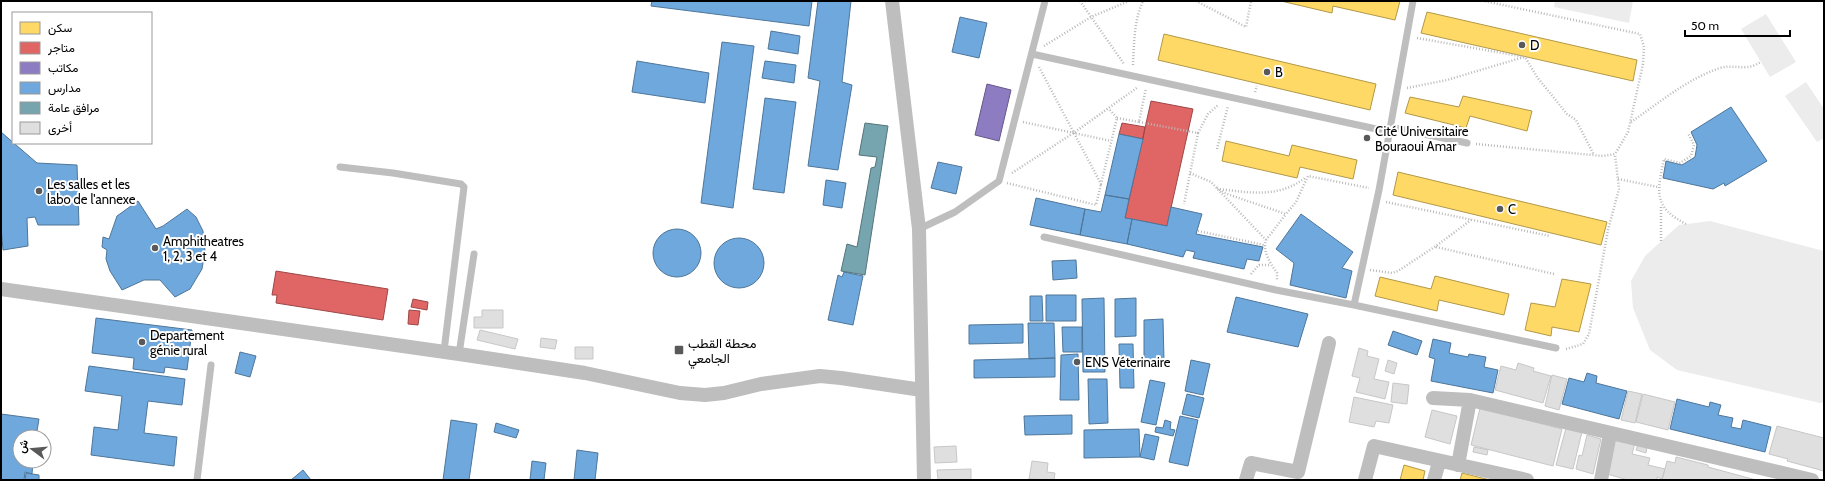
<svg xmlns="http://www.w3.org/2000/svg" width="1825" height="481" viewBox="0 0 1825 481" font-family="Cabin,Vazirmatn,sans-serif">
<rect width="100%" height="100%" fill="#fff"/>
<path fill="#ececec" d="M1555,1H1633L1629,23L1554,7Z
M1766,14L1796,62L1770,77L1741,29Z
M1806,82L1824,109V138L1817,142L1785,96Z
M1710,221L1824,251V402L1820,403L1677,370L1650,350L1633,308L1631,281L1645,256L1679,225Z"/>
<path fill="#ffd966" stroke="#b29847" d="M1281,1H1400L1395,20L1333,6L1332,13Z
M1427,12L1637,60L1633,81L1421,33Z
M1164,34L1376,84L1370,110L1158,60Z
M1463,96L1532,111L1527,131L1470,116L1466,128L1405,113L1410,97L1459,107Z
M1226,141L1289,156L1292,145L1357,160L1353,179L1300,167L1297,178L1222,161Z
M1398,172L1607,222L1601,245L1393,195Z
M1435,276L1509,294L1504,315L1439,300L1437,311L1375,296L1380,277L1431,289Z
M1562,279L1591,284L1579,332L1552,327L1551,336L1525,330L1531,303L1555,307Z
M1404,465L1425,471L1423,480H1400Z
M1462,473L1490,480H1460Z"/>
<path fill="#e06666" stroke="#9d4747" d="M1151,101L1193,109L1167,226L1125,218Z
M1122,123L1145,127L1143,139L1119,134Z
M276,271L388,289L383,320L276,303L277,295H272Z
M413,299L428,302L427,310L411,307Z
M409,310L420,311L418,325L408,324Z"/>
<path fill="#8e7cc3" stroke="#635788" d="M987,84L1011,90L999,141L975,135Z"/>
<path fill="#6fa8dc" stroke="#4e769a" d="M652,1H812L809,26L651,6Z
M818,1H851L842,82L852,85L838,170L808,166L820,81L808,78Z
M960,17L987,23L979,58L952,52Z
M771,31L800,36L798,54L768,49Z
M722,42L754,46L733,208L701,203Z
M637,61L709,73L705,103L632,92Z
M765,61L796,65L794,83L762,78Z
M765,98L796,102L784,193L753,189Z
M1731,107L1767,161L1725,186L1724,183L1713,189L1663,178L1666,161L1682,165L1695,157L1697,145L1691,132Z
M1,132L37,163L77,165L79,225H38L35,217L27,218L28,246L3,250L1,226Z
M1119,134L1143,139L1129,199L1105,195Z
M938,162L962,167L956,194L931,188Z
M826,180L846,183L842,208L823,205Z
M1105,195L1129,199L1125,218L1132,219L1127,244L1080,235L1085,209L1101,212Z
M1036,198L1085,209L1080,235L1030,225Z
M138,201L156,229L163,226L187,209L196,217L203,231L205,251L202,269L190,289L175,297L160,280H144L122,290L110,271L106,259L107,250L102,247L103,237L109,239L117,216Z
M1171,207L1202,214L1196,234L1263,247L1259,261L1247,259L1244,269L1193,258L1195,252L1186,250L1183,257L1127,244L1132,219L1167,226Z
M1301,214L1353,252L1342,268L1352,271L1346,298L1290,285L1294,263L1276,249Z
M653 253a24 24 0 1 1 48 0a24 24 0 1 1-48 0Z
M714 263a25 25 0 1 1 50 0a25 25 0 1 1-50 0Z
M1076,260L1077,278L1053,280L1052,261Z
M844,272L863,276L853,325L828,320L838,275L842,277Z
M1046,295H1076V321H1046Z
M1030,296H1042L1043,321H1030Z
M1236,297L1308,314L1298,347L1227,332Z
M1104,298L1105,372H1083L1082,299Z
M1136,298V336L1115,337V299Z
M96,318L192,330L187,370L165,367L164,373L133,369L134,358L92,353Z
M1163,319L1164,361H1144V320Z
M1028,323H1054L1055,358L1029,359Z
M1023,324V343L969,344V325Z
M1062,327H1082V352H1063Z
M1393,331L1422,341L1417,355L1388,345Z
M1433,339L1451,343L1449,353L1468,357L1469,354L1486,357L1484,367L1498,370L1493,393L1431,381L1435,359L1429,357Z
M1119,344H1133L1134,388H1120Z
M240,352L256,356L250,377L235,373Z
M1078,354L1079,400H1060L1061,355Z
M1055,358V377L974,378V360Z
M1191,360L1210,364L1203,395L1185,391Z
M89,366L185,379L182,405L148,401L144,433L177,437L174,466L91,455L94,427L118,430L122,396L85,391Z
M1587,373L1597,376L1596,383L1627,391L1619,419L1562,404L1569,378L1584,382Z
M1088,379H1107L1108,423L1089,424Z
M1150,380L1165,383L1156,425L1141,422Z
M1187,394L1204,398L1199,418L1182,414Z
M1677,399L1709,407L1710,402L1721,405L1718,415L1733,418L1731,427L1741,429L1743,420L1771,427L1765,452L1670,429Z
M1,414L39,419L36,437H20V461H33L32,474L25,472L24,480H1Z
M1072,415V434L1025,435L1024,416Z
M1180,416L1198,420L1188,466L1169,462Z
M451,420L477,424L469,480H443Z
M1165,420L1171,422L1170,429L1175,430L1173,436L1155,432L1156,427L1163,428Z
M496,423L519,430L516,438L494,432Z
M1139,429L1140,457L1084,458V430Z
M1145,434L1159,437L1154,460L1140,457Z
M577,450L598,453L595,480H574Z
M532,461L546,463L544,480H530Z
M303,470L311,480H291Z
M26,473L39,475V480H25Z"/>
<path fill="#76a5af" stroke="#53747a" d="M865,123L888,126L865,275L841,271L847,244L857,247L871,168L875,167L877,157L859,155Z"/>
<path fill="#dfdfdf" stroke="#c7c7c7" d="M482,310H503V328H474V317H482Z
M480,330L518,339L515,349L477,340Z
M541,338L557,340L555,349L540,347Z
M575,347H593V359H575Z
M1359,348L1368,351L1367,356L1379,359L1374,379L1389,382L1385,399L1356,392L1360,378L1352,376Z
M1388,360L1397,363L1394,374L1385,371Z
M1518,363L1534,368L1533,371L1551,376L1543,403L1495,390L1501,366L1516,370Z
M1552,375L1567,379L1559,410L1545,406Z
M1393,383L1409,385L1407,404L1391,402Z
M1628,391L1642,394L1635,423L1621,420Z
M1643,394L1675,402L1668,430L1636,422Z
M1354,397L1393,405L1389,423L1376,421L1374,427L1349,422Z
M1480,408L1562,429L1553,466L1471,445Z
M1432,410L1457,416L1450,444L1425,437Z
M1777,426L1824,438V471L1787,461L1788,459L1769,454Z
M1566,428L1582,432L1573,469L1556,465Z
M1587,435L1601,439L1593,474L1576,469L1579,455L1582,456Z
M1615,438L1635,443L1632,454L1650,458L1648,465L1665,469L1662,479L1657,477V480H1628L1607,474Z
M1638,444L1647,447L1646,453L1636,450Z
M956,446L957,462L935,463L934,447Z
M1474,447L1488,450L1487,455L1473,452Z
M1676,457L1708,465V467L1756,480H1662L1667,461L1675,463Z
M1032,461L1048,463L1047,472L1055,473L1054,480L1029,479Z
M971,469V480H938L937,470Z"/>
<g fill="none" stroke-linecap="round" stroke-linejoin="round">
<path stroke="#b9b9b9" stroke-width="2.5" stroke-dasharray="1 2" stroke-linecap="butt" d="M1080,1L1124,64
M1196,1L1246,27L1251,1
M1417,38L1525,57L1537,77L1567,114L1576,120L1594,155
M1044,46L1091,17L1129,1
M1133,65C1134,44 1134,20 1143,1
M1039,67L1101,184L1117,118L1109,109
M1407,88L1447,80L1524,57
M1255,92L1257,86
M1117,118L1139,122L1146,88
M1023,122L1111,141
M1139,122L1198,133L1184,204
M1631,122C1659,103 1687,79 1720,68C1730,65 1737,68 1747,67C1752,67 1757,64 1761,62
M1198,133L1208,114L1218,105
M1476,144L1603,156L1615,154L1628,132L1643,64L1644,47L1640,34L1484,1
M1217,149L1228,106
M1012,173L1075,132L1138,87
M1190,173L1211,182L1266,240C1262,252 1271,264 1277,273V281
M1618,179L1658,187
M1007,183L1096,205L1101,184
M1217,188L1227,194L1286,214L1296,202L1308,176L1369,188
M1220,189C1250,193 1281,198 1306,177
M1386,202L1550,236
M1686,224C1653,207 1657,192 1664,159L1680,163L1691,156L1694,145L1688,133
M1198,231L1264,245
M1266,240L1286,214
M1661,241V205
M1436,247L1554,274
M1370,270L1392,273L1398,271L1436,246L1471,220
M1251,274L1259,265H1270
M1566,349L1583,344L1589,334L1608,230L1619,189L1615,154"/>
<path stroke="#bebebe" stroke-width="7" d="M1032,54L1390,132
M1390,127L1467,143
M340,167L393,173L461,184L464,187L444,351
M919,229L955,212L999,181L1045,1
M1044,237L1276,290L1354,305L1379,190L1413,1
M1354,305L1556,348
M459,354L474,254
M197,480L211,365"/>
<path stroke="#bebebe" stroke-width="14" d="M892,1L919,229L924,480
M1,289L459,354L585,373L680,393L705,395L724,393L761,384L820,376L841,378L922,390
M1433,398L1470,400L1812,480
M1458,465L1470,400
M1246,480L1251,463L1298,472L1329,343
M1365,480L1374,446L1527,480
M1434,480L1439,462
M1601,480L1610,434"/>
</g>
<g fill="#595959" stroke="#fff" stroke-width="1.5">
<circle cx="1522" cy="45" r="4"/>
<circle cx="1267" cy="72" r="4"/>
<circle cx="1367" cy="138" r="4"/>
<circle cx="39" cy="191" r="4"/>
<circle cx="1500" cy="209" r="4"/>
<circle cx="155" cy="248" r="4"/>
<circle cx="142" cy="342" r="4"/>
<rect x="674" y="345" width="10" height="10" rx="2"/>
<circle cx="1077" cy="362" r="4"/>
</g>
<g text-anchor="middle" dominant-baseline="central" stroke-width="4" stroke-linejoin="round" paint-order="stroke">
<g font-size="13" fill="#000" stroke="#fff" text-anchor="start">
<text x="1530" y="45">D</text>
<text x="1275" y="72">B</text>
<text x="1375" y="131">Cité Universitaire<tspan x="1375" dy="15">Bouraoui Amar</tspan></text>
<text x="47" y="184">Les salles et les<tspan x="47" dy="15">labo de l'annexe</tspan></text>
<text x="1508" y="209">C</text>
<text x="163" y="241">Amphitheatres<tspan x="163" dy="15">1, 2, 3 et 4</tspan></text>
<text x="150" y="335">Departement<tspan x="150" dy="15">génie rural</tspan></text>
<text x="688" y="343">محطة القطب<tspan x="688" dy="15">الجامعي</tspan></text>
<text x="1085" y="362">ENS Véterinaire</text>
</g>
</g>
<rect width="1825" height="481" fill="none" stroke="#000000" stroke-width="4"/>
<rect x="12" y="12" width="140" height="132" fill="#ffffff" stroke="#999999"/>
<rect x="20" y="22" width="20" height="12" fill="#ffd966" stroke="#999999"/>
<text x="48" y="32" font-size="12" fill="#000000">سكن</text>
<rect x="20" y="42" width="20" height="12" fill="#e06666" stroke="#999999"/>
<text x="48" y="52" font-size="12" fill="#000000">متاجر</text>
<rect x="20" y="62" width="20" height="12" fill="#8e7cc3" stroke="#999999"/>
<text x="48" y="72" font-size="12" fill="#000000">مكاتب</text>
<rect x="20" y="82" width="20" height="12" fill="#6fa8dc" stroke="#999999"/>
<text x="48" y="92" font-size="12" fill="#000000">مدارس</text>
<rect x="20" y="102" width="20" height="12" fill="#76a5af" stroke="#999999"/>
<text x="48" y="112" font-size="12" fill="#000000">مرافق عامة</text>
<rect x="20" y="122" width="20" height="12" fill="#dfdfdf" stroke="#999999"/>
<text x="48" y="132" font-size="12" fill="#000000">أخرى</text>
<g transform="translate(32 449) rotate(286)"><circle r="19" fill="#ffffff" stroke="#999999"/>
<path d="M0-3L7 15L0 10L-7 15Z" fill="#595959"/>
<text y="-6" font-size="11" font-weight="bold" text-anchor="middle" fill="#000000">ش</text>
</g>
<path d="M1685 30v6h105v-6" fill="none" stroke="#000000" stroke-width="2"/>
<text x="1691" y="30" font-size="12" fill="#000000" stroke="#ffffff" stroke-width="3" paint-order="stroke">50 m</text>
</svg>
